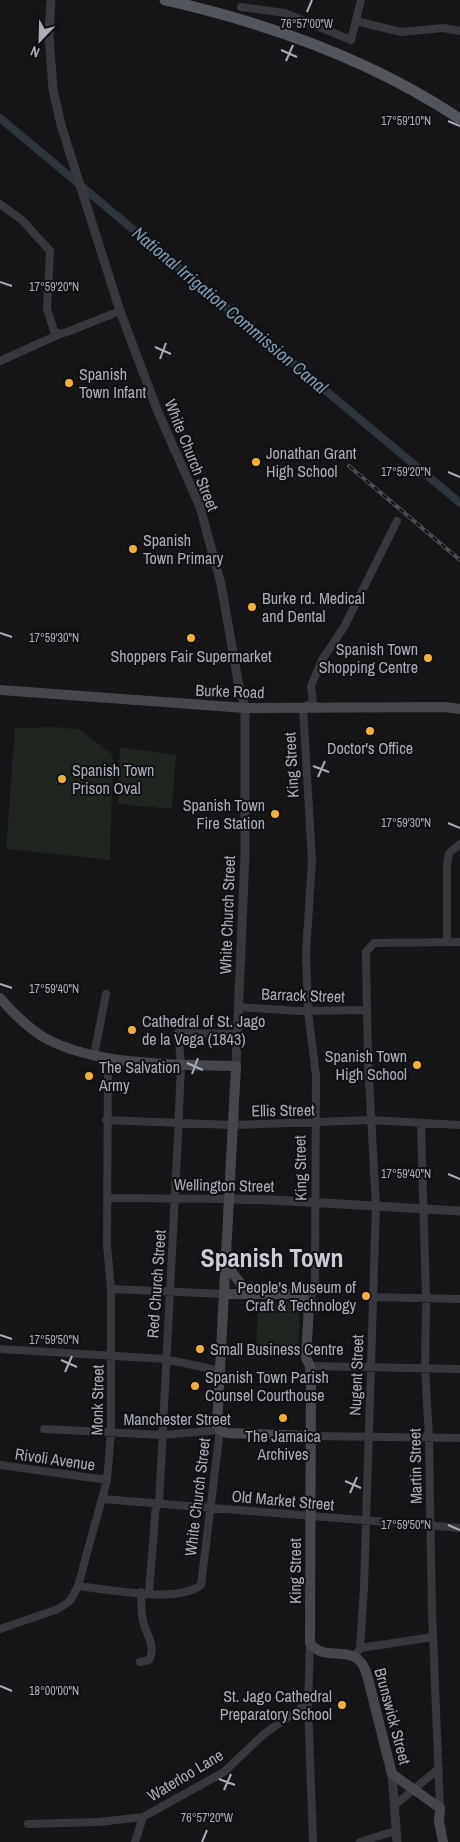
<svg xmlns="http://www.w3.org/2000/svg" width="460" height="1842" viewBox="0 0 460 1842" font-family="'Archivo Narrow',sans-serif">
<rect width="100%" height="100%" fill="#161618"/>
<path fill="#1e261f" d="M55,727L79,729L113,755L110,860L6,849L15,728Z
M120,747L176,755L172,809L118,804Z
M258,1301L300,1303L298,1357L256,1355Z"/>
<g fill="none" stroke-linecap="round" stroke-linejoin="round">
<path stroke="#2c353c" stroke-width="8" d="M0,118L460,503"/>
<path stroke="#37383d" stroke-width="8" d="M241,7L285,13L351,40L361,0
M356,21L401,32L443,28L460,31
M0,204L22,220L50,251L47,309L54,331L60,334L67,332L120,311
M0,361L60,334
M447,942V865L449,853L460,844
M238,1007L300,1011L367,1010
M94,1055L106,994
M106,1120L232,1125L371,1120L460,1125
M421,1123L426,1299L425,1369L429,1438L432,1611L440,1808
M107,1198L229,1199
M111,1289L225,1294
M373,1297L460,1299
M309,1305L315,1283L316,1076L308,1011L306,953L312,861L303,707L313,703L311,686L322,660L344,627L397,521
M0,1349L165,1359L221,1371
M310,1366L460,1369
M44,1429L163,1435L220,1430L201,1585C177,1604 108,1589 78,1586
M310,1436L460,1438
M0,1465L107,1480
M103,1499L460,1528
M159,1504L177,1155L181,1065L178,1033L238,1034
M149,1593L156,1504
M0,1629L58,1609L70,1601L78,1586L107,1480L111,1433V1289L107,1245L108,1058
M310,1643L308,1703L313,1842
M360,1648L433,1637
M355,1656L360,1648L364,1587L376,1206L368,1063L366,952L374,943L460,942
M140,1662L149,1660C156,1647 148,1637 144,1625C141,1614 141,1603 141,1592
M395,1805L437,1770
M28,1824L99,1822L143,1817
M135,1842L143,1817L224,1772L264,1734L308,1703
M360,1842L395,1831"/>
<path stroke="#37383d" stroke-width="9" d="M51,0L49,36L53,89L61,125L120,311L158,412L200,507L221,584L238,681L245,708V854L236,1066
M229,1199L272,1200L460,1211
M392,1774L397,1842"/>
<path stroke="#45474d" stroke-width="10" d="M0,690L245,708L445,707L460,709
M0,998C13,1013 28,1028 45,1038C95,1066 180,1065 236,1066L217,1425L220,1430L227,1433L310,1436
M225,1263L248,1293
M225,1294H292L305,1299L309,1305L306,1358L310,1366L311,1383L310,1643C325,1665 357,1639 367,1675L392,1774L440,1808L439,1821L443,1842"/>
<path stroke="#53555c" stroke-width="11" d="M165,0C267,23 372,60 460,119"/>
<g stroke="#4a4c52" stroke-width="4">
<path id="rail" d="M349,466L460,560"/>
</g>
<use href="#rail" stroke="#111113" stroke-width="2" stroke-dasharray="5.5" stroke-linecap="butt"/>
</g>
<path fill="none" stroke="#a8adb8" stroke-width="2" d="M307,12L312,0M281,50L297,57M286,61L293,45M448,121L460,126M0,282L12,286M155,347L171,354M160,359L166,343M448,472L460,477M0,633L12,637M313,766L329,772M318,777L325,761M448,823L460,828M0,984L12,988M187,1063L203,1070M192,1074L198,1058M448,1174L460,1179M0,1335L12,1339M61,1360L77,1367M65,1372L72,1356M345,1481L361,1488M350,1493L357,1477M448,1525L460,1530M0,1686L12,1691M219,1779L235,1785M224,1790L231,1774M202,1842L207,1830"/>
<g fill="#f2b134" stroke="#111113" stroke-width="2">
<circle cx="69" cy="383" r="5"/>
<circle cx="256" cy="462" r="5"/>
<circle cx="133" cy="549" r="5"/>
<circle cx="252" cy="607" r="5"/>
<circle cx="191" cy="638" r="5"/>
<circle cx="428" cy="658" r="5"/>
<circle cx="370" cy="731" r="5"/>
<circle cx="62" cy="779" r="5"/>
<circle cx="275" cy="814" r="5"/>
<circle cx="132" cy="1030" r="5"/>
<circle cx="417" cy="1065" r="5"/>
<circle cx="89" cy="1076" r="5"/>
<circle cx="366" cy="1296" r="5"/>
<circle cx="200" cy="1349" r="5"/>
<circle cx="195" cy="1386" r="5"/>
<circle cx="283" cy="1418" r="5"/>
<circle cx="342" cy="1705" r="5"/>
</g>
<g text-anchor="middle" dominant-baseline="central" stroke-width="4" stroke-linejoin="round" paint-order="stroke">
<g font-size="16" fill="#a8adb8" stroke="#111113" text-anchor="start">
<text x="79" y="374">Spanish<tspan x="79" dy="18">Town Infant</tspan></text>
<text x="266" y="453">Jonathan Grant<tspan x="266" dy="18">High School</tspan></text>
<text x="143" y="540">Spanish<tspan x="143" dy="18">Town Primary</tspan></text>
<text x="262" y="598">Burke rd. Medical<tspan x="262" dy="18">and Dental</tspan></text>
<text x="418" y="649" text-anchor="end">Spanish Town<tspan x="418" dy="18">Shopping Centre</tspan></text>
<text x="191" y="656" text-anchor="middle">Shoppers Fair Supermarket</text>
<text x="370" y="748" text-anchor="middle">Doctor's Office</text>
<text x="72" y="770">Spanish Town<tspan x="72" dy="18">Prison Oval</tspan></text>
<text x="265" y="805" text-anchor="end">Spanish Town<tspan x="265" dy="18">Fire Station</tspan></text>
<text x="142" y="1021">Cathedral of St. Jago<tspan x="142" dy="18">de la Vega (1843)</tspan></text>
<text x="407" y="1056" text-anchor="end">Spanish Town<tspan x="407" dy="18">High School</tspan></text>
<text x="99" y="1067">The Salvation<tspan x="99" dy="18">Army</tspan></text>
<text x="356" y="1287" text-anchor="end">People's Museum of<tspan x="356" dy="18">Craft &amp; Technology</tspan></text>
<text x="210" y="1349">Small Business Centre</text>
<text x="205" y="1377">Spanish Town Parish<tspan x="205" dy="18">Counsel Courthouse</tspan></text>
<text x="283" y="1436" text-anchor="middle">The Jamaica<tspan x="283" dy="18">Archives</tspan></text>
<text x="332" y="1696" text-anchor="end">St. Jago Cathedral<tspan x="332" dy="18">Preparatory School</tspan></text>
</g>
<g font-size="16" fill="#a8adb8" stroke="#111113">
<text transform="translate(192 455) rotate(68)">White Church Street</text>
<text transform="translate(230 691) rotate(2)">Burke Road</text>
<text transform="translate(291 765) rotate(-93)">King Street</text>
<text transform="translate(227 915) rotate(-88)">White Church Street</text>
<text transform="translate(303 995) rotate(2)">Barrack Street</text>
<text transform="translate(283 1110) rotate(-1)">Ellis Street</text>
<text transform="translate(300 1168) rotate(-91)">King Street</text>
<text transform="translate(224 1185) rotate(1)">Wellington Street</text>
<text transform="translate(156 1284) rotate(-86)">Red Church Street</text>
<text transform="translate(356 1375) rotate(-88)">Nugent Street</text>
<text transform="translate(97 1400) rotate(-89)">Monk Street</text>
<text x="177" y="1419">Manchester Street</text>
<text transform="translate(55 1459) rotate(8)">Rivoli Avenue</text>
<text transform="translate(415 1466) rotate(-91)">Martin Street</text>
<text transform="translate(197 1497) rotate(-83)">White Church Street</text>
<text transform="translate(283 1500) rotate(5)">Old Market Street</text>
<text transform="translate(295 1571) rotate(-90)">King Street</text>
<text transform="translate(393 1716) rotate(75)">Brunswick Street</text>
<text transform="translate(185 1775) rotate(-31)">Waterloo Lane</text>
</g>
<g font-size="18" font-style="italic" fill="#7f9bb3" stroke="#111113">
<text transform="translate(230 310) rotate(40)">National Irrigation Commission Canal</text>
</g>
<g font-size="26" font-weight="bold" fill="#c9ccd4" stroke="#111113">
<text x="272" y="1257">Spanish Town</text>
</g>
</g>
<g font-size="12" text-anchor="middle" fill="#a8adb8" stroke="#111113" stroke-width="4" stroke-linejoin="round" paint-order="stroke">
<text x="307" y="28">76°57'00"W</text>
<text x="406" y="125">17°59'10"N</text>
<text x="54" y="291">17°59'20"N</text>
<text x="406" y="476">17°59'20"N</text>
<text x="54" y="642">17°59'30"N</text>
<text x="406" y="827">17°59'30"N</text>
<text x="54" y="993">17°59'40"N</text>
<text x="406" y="1178">17°59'40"N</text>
<text x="54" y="1344">17°59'50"N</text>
<text x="406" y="1529">17°59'50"N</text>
<text x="54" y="1695">18°00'00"N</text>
<text x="207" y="1822">76°57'20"W</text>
</g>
<g transform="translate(40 40) rotate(203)" stroke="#111113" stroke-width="4" paint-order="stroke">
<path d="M0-4L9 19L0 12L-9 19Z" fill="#a8adb8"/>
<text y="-8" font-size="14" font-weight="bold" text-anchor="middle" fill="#a8adb8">N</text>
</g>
</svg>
